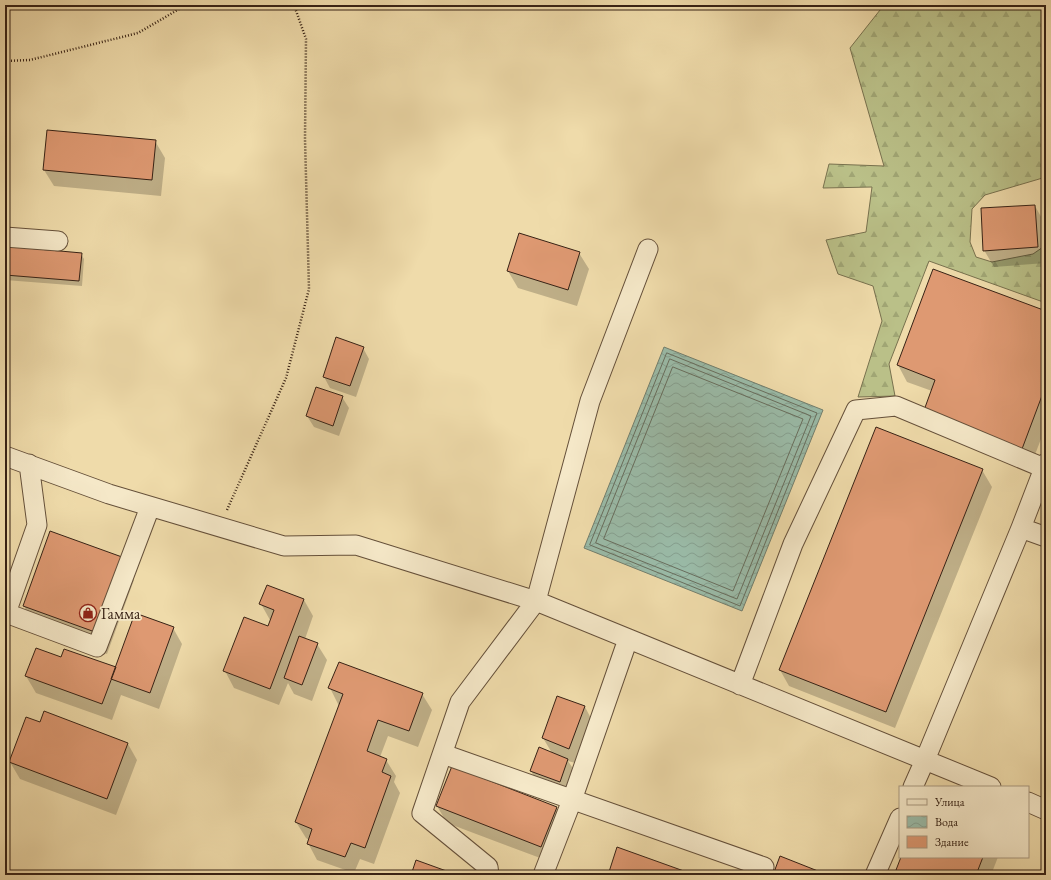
<svg xmlns="http://www.w3.org/2000/svg" width="1051" height="880" viewBox="0 0 1051 880" font-family="'EB Garamond',serif">
<defs>
<pattern id="forest-firs" width="22" height="20" patternUnits="userSpaceOnUse"><rect width="22" height="20" fill="#bac088"/><path d="M5 1l3.5 6h-7zM16 11l3.5 6h-7z" fill="#a0a574"/></pattern>
<pattern id="water-waves" width="16" height="10" patternUnits="userSpaceOnUse"><rect width="16" height="10" fill="#9abba8"/><path d="M0 5q4-4 8 0t8 0" fill="none" stroke="#85a090"/></pattern>
</defs>
<rect width="100%" height="100%" fill="#efdbaa"/>
<filter id="stains"><feTurbulence type="fractalNoise" baseFrequency=".005" numOctaves="4"/><feColorMatrix values="0 0 0 0 .2 0 0 0 0 .09 0 0 0 0 .02 0 0 0 .5 -.17"/></filter>
<radialGradient id="worn" r=".72"><stop offset=".6" stop-color="#630" stop-opacity="0"/><stop offset="1" stop-color="#630" stop-opacity=".3"/></radialGradient>
<path fill="url(#forest-firs)" stroke="#78714e" d="M884,5H1046V177L985,195L972,209L970,242L976,257L992,262L1033,254L1046,245V303L929,261L889,364L895,396L858,397L882,321L873,286L838,274L826,240L866,232L872,187L823,188L829,164L884,166L850,48Z"/>
<path fill="url(#water-waves)" stroke="#727e6d" d="M664,347L823,410L742,611L584,548Z"/>
<path fill="#0003" d="M155,141L165,158L161,196L54,186L44,170Z
M1035,206L1044,222L1046,263L994,267L984,250Z
M5,247L81,254L84,259L82,286L5,280Z
M579,253L589,269L577,306L518,288L508,271Z
M1046,312V426L1031,465L932,391L907,382L898,365Z
M363,348L369,359L356,397L330,388L324,377Z
M342,397L349,408L339,436L314,427L307,416Z
M982,470L992,487L895,728L789,686L780,670Z
M122,558L134,580L107,654L36,628L24,606Z
M267,586L304,600L313,616L305,639L317,644L327,660L312,701L294,694L288,683L279,705L234,688L225,671L269,627L270,620L261,604Z
M173,628L182,644L159,709L121,695L112,720L36,693L26,676L62,659L117,668Z
M330,688L422,694L432,710L418,747L388,736L380,757L386,760L396,776L394,782L400,793L374,864L360,859L354,873L317,860L308,843L309,840L306,838L296,822L339,706Z
M558,697L585,707L594,724L579,764L568,761L574,770L566,792L537,782L531,771L552,753L543,738Z
M128,744L137,760L116,815L20,779L10,762Z
M437,806L556,807L566,824L551,862L447,823Z
M902,857H998L991,875H900L897,870Z"/>
<g fill="none" stroke-linecap="round" stroke-linejoin="round">
<path stroke="#686e5e" stroke-width="1" d="M667,353L817,413L740,606L590,545Z
M670,359L811,416L737,599L596,543Z
M673,367L803,419L733,591L604,539Z"/>
</g>
<path fill="#de9972" stroke="#372215" d="M47,130L156,140L152,180L43,170Z
M1035,205L1038,247L983,251L981,208Z
M519,233L580,252L568,290L507,271Z
M5,246L82,253L79,281L5,275Z
M933,269L1046,311V385L1022,449L923,413L935,380L897,365Z
M336,337L364,347L350,386L323,377Z
M316,387L343,396L333,426L306,416Z
M876,427L983,469L886,712L779,670Z
M50,531L122,557L95,632L23,606Z
M267,585L304,599L270,689L223,671L244,617L268,626L274,610L259,604Z
M135,613L174,627L150,693L111,679Z
M299,636L318,643L302,685L284,678Z
M36,648L61,657L64,649L116,667L102,704L25,676Z
M339,662L423,693L409,731L378,720L367,751L387,759L382,772L391,776L365,848L351,843L345,857L307,844L312,829L295,822L343,694L328,688Z
M557,696L585,706L569,749L542,738Z
M44,711L128,743L107,799L9,762L26,717L40,722Z
M539,747L568,759L560,782L530,771Z
M452,766L557,807L541,847L436,806Z
M617,847L695,875H608Z
M780,856L828,875H773Z
M901,857H983L976,875H909L896,870Z
M416,860L452,873V875H411Z"/>
<g fill="none" stroke-linecap="round" stroke-linejoin="round">
<g stroke="#65503a" stroke-width="21">
<path id="minor" d="M5,237L58,241
M5,456L109,494L284,546L356,545L536,601L925,760L1021,528L1046,537
M29,464L37,525L6,613L97,647L150,507
M1021,528L1046,463
M740,685L793,544L856,410L896,406L1044,468
M443,754L764,867
M913,787L925,760L991,787
M1028,802L1046,810
M489,875L488,867L422,813L460,702L536,601L590,401L648,249
M543,875L572,800L628,639
M875,875L900,818"/>
</g>
<path stroke="#372215" stroke-width="2.5" stroke-dasharray="1 2" stroke-linecap="butt" d="M5,61L30,60L138,33L186,5
M227,510L286,378L309,289L305,139L306,39L294,5"/>
<use href="#minor" stroke="#f5e8c8" stroke-width="19"/>
</g>
<defs>
<g id="shop-ring" transform="scale(0.9)"><circle r="9.5" fill="#f5e8c8" stroke="#8f2418" stroke-width="1.5"/><path d="M-5-2.5h2.3a2.7 3.5 0 0 1 5.4 0H5L5.5 6h-11ZM-1.5-2.5h3a1.5 2.3 0 0 0-3 0Z" fill="#8f2418"/></g>
</defs>
<g fill-rule="evenodd">
<use href="#shop-ring" x="88" y="613"/>
</g>
<g text-anchor="middle" dominant-baseline="central" stroke-width="3.5" stroke-linejoin="round" paint-order="stroke">
<g font-size="16" fill="#372215" stroke="#f5e8c8" text-anchor="start">
<text x="101" y="613">Гамма</text>
</g>
</g>
<rect width="1051" height="880" fill="none" stroke="#efdbaa" stroke-width="20"/>
<rect x="6" y="6" width="1039" height="868" fill="none" stroke="#372215" stroke-width="2"/>
<rect x="10" y="10" width="1031" height="860" fill="none" stroke="#372215"/>
<rect x="899" y="786" width="130" height="72" fill="#f5e8c8" stroke="#a99980"/>
<rect x="907" y="799" width="20" height="6" fill="#f5e8c8" stroke="#a99980"/>
<text x="935" y="806" font-size="12" fill="#372215">Улица</text>
<rect x="907" y="816" width="20" height="12" fill="url(#water-waves)" stroke="#a99980"/>
<text x="935" y="826" font-size="12" fill="#372215">Вода</text>
<rect x="907" y="836" width="20" height="12" fill="#de9972" stroke="#a99980"/>
<text x="935" y="846" font-size="12" fill="#372215">Здание</text>
<rect width="100%" height="100%" filter="url(#stains)"/>
<rect width="100%" height="100%" fill="url(#worn)"/>
</svg>
